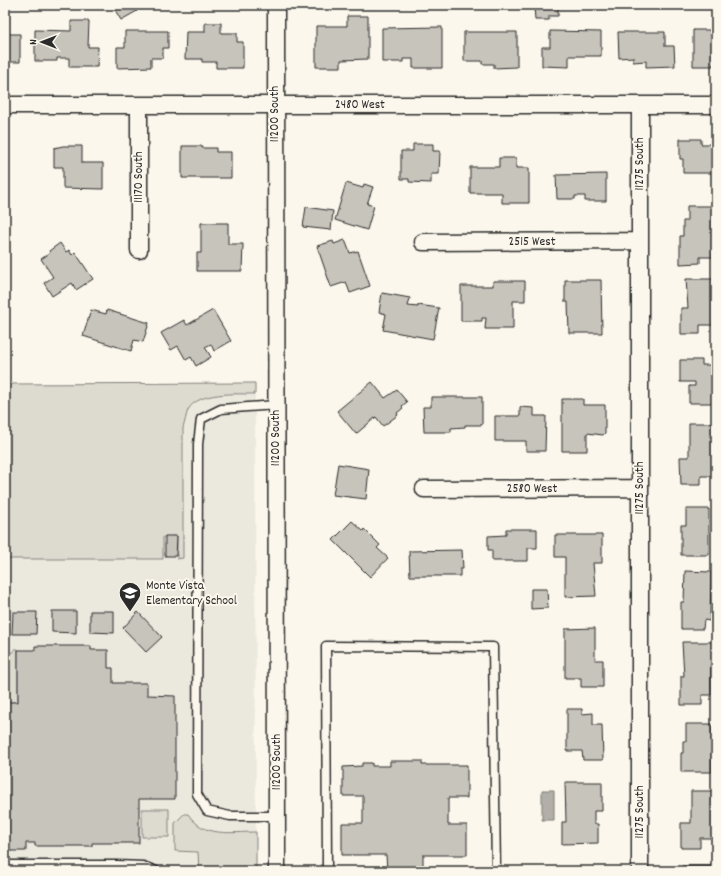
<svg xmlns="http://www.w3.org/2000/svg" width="721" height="876" viewBox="0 0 721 876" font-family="Dekko,sans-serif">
<rect width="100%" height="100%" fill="#fbf7ec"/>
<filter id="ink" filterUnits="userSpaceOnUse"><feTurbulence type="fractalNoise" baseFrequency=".025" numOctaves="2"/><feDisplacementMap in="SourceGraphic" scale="8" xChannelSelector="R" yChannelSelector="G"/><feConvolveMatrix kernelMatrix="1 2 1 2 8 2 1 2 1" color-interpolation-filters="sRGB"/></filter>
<g filter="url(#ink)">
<path fill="#ebe8de" d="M255,383L256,871H5V384Z"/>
<path fill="#dddad0" stroke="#84827e" d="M255,383V394C237,394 198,391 188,410C186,415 185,422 183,428V558L177,559V536L163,537V559H5V384Z
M14,649H18V702H7L5,652H14Z
M142,809H169V837H142Z
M184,814H188C204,838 230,832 256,832V871H199L198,852L175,851V823Z"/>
<path fill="#b1afa7" stroke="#7b7a75" d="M542,790H554V820H542Z"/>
<path fill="#c7c4bc" stroke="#2b2b2b" d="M112,5H133L137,11L121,20Z
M534,5H558V16H549V20H535Z
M347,16H368V59L341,60V67H316V26H347Z
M71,21H89L88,47H98L97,67H69V58H57V61H35V30L71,31Z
M205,23H221V33H237V42H243V68H216V62H202V59H185L186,32H205Z
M442,27V68H413V59H403V62H382V28Z
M693,30H711V35H716V64H713V66H693Z
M125,31H168V48H163V58H151V67L117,68V47H125Z
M550,31L601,32V56H569V67L542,66V47H550Z
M464,32H517V67L494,68V64H482V61H464Z
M618,32H665V46H674L675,66L646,67V61L633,62V57L619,58Z
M5,34H20V62H5Z
M680,139H701V144H714V147H716V175H712V173H683V159H680Z
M413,144H433V151H440L439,174H431V183L409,182V179H401V151H413Z
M63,146H82V163H103V189L63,188V167H54V148Z
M182,146H202V148H216V152H231V178H182Z
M499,158H516V168H529V203H502V193H470V167H499Z
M606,174V201H585V196H575V199H557L556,175Z
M346,183L363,188L364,184L373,187L367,204L374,206L367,230L335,220Z
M687,206H713V234H716V252H713V257H700V263L680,264V236H683V221H687Z
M306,207L333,211L331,230L303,227Z
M201,223H228V244H243L242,271H197V253H201Z
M345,240L350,253L358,251L370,286L350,293L346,282L331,287L317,246L333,241L334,244Z
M60,243L66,252L69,250L72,255L75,252L93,279L76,290L72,283L52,296L44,283L53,277L41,259L50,253L49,251Z
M686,279H715L716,325H700V334H681V308H688Z
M565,280H601L602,333H569L568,302H565Z
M493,281H525V301H513V329H485L486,318H482V321H461V286H493Z
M382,293L410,298L408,306L418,307V305L439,308L433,339L383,330L386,314L379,312Z
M91,310L106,314L107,310L149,323L143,342L134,340L131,351L83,336Z
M213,310L231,341L214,351L211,344L205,347L211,357L196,366L191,357L186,360L178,346L171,350L161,333L184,320L187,325Z
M680,360H702V365H716V403H689V386H695V382H680Z
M372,382L385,398L397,390L407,402L402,406L403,408L397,413L398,415L383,426L376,417L356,434L337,411Z
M431,397H482V425H465V427L451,428V432H424L423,407H431Z
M562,399H583V405H605V433L603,435L587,433V451H562Z
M520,407L534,408V416H546L545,451H526V441H495V416H520Z
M689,423H716V476H701V485H681L680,457H689Z
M338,464L369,469L366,499L333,495Z
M686,509H709V555H681V525H686Z
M352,521L363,531L364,529L380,545L377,548L388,558L370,577L333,540Z
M506,529H537V548H528V561H492V550H488V536L506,535Z
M555,535H602V563H593L596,596L565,597V557H555Z
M165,536H177L176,556H165Z
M462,550L463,569H460V576H410L409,551Z
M685,571L711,572L710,621L704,620L703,629H681V602H684Z
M531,589H547L548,608L531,609Z
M52,611H76V633L52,632Z
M90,611H114V633L90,632Z
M13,612H37L36,634H12Z
M138,612L162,637L146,652L123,628Z
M595,628V660H603V687H581V678H565V629Z
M682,642H716V664H711V695H702V705H681V676H684Z
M35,646H91V650H108V668H113V683H147V695L175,696V799H139V843H92V846H35V843H26V851H5V702H18V650H35Z
M567,709H582V714L593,713V725H602L603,760H583L582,751H567Z
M686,724H712V772H681V753H683V741H686Z
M390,761H422V765H467V798H448V825H467V855H423V871H387L386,855H342V823H363V796H343V767L362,766V763H372V766H390Z
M565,782H602V811H594V824H598V843L562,844V822H566Z
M691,791H716V838H700V848H681V823H691Z
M682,866H715V871H682Z"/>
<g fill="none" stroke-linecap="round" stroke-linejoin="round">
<g stroke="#2b2b2b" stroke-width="11">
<path id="lane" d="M276,405L221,409L201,419L198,444L197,794L207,811L230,816H277
M5,865H117L143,866L156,871
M327,871L326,646L493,647L496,871"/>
</g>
<g stroke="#2b2b2b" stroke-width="19">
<path id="street" d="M276,5L277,871
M5,105H716
M640,106V871
M423,242L640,241
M139,250V105
M424,489L640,488"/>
</g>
<use href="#lane" stroke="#fbf7ec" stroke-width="8"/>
<use href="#street" stroke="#fbf7ec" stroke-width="16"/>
</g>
</g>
<defs>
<g id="school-pin" transform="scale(1.15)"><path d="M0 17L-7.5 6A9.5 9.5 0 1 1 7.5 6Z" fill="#2b2b2b" stroke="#fbf7ec"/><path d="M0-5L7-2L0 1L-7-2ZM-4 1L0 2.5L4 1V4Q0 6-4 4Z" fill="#fff"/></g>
</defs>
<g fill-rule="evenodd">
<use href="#school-pin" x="130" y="593"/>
</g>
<g text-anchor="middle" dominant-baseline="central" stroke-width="4" stroke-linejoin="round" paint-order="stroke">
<g font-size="13" fill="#2b2b2b" stroke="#fbf7ec">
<text x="360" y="105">2480 West</text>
<text transform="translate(275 114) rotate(-90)">11200 South</text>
<text transform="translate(640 164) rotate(-90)">11275 South</text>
<text transform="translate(139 177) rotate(-90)">11170 South</text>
<text x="532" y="242">2515 West</text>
<text transform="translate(276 438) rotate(-90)">11200 South</text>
<text transform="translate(640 488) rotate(-90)">11275 South</text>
<text x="532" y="489">2580 West</text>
<text transform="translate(277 762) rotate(-90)">11200 South</text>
<text transform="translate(640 812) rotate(-90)">11275 South</text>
</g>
<g font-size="13" fill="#2b2b2b" stroke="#fbf7ec" text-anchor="start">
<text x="146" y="586">Monte Vista<tspan x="146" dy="15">Elementary School</tspan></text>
</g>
</g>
<rect width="721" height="876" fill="none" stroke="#fbf7ec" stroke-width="20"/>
<rect x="10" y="10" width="701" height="856" fill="none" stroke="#2b2b2b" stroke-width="1.5" filter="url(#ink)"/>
<g transform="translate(42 42) rotate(270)" stroke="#fbf7ec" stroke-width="3" paint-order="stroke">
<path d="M0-3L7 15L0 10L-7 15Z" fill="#2b2b2b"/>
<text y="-6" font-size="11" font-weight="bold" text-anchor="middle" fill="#2b2b2b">N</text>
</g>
</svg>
